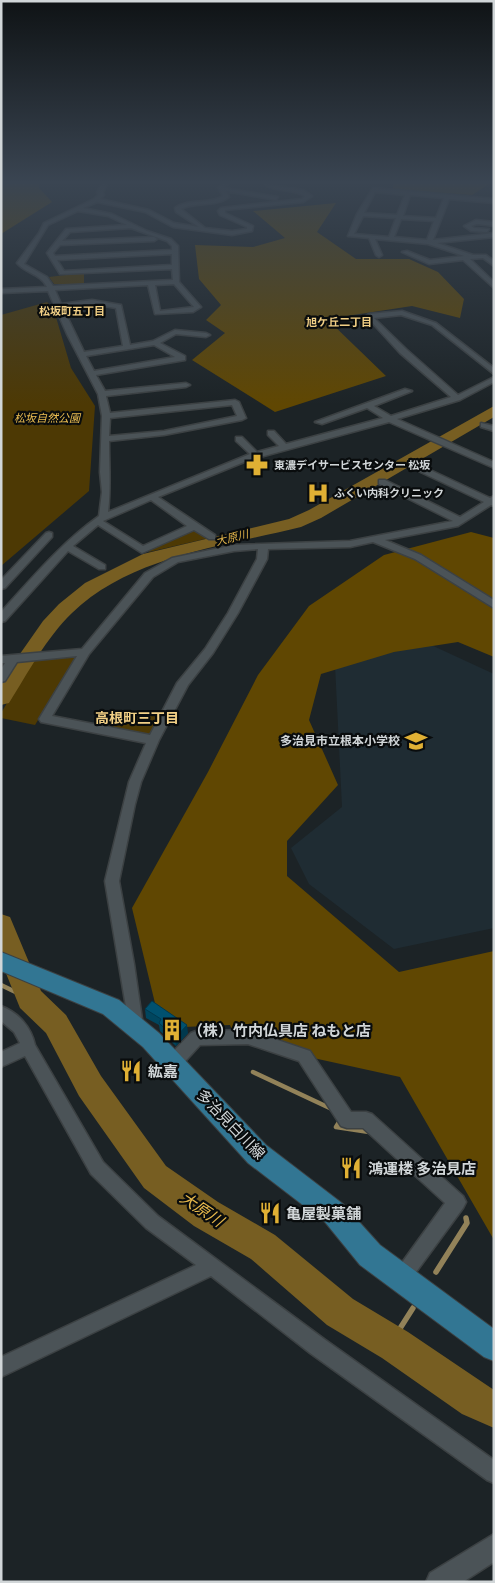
<svg xmlns="http://www.w3.org/2000/svg" width="495" height="1583" viewBox="0 0 495 1583" font-family="'Source Serif 4','Noto Sans JP',serif">
<rect width="100%" height="100%" fill="#1c2326"/>
<path fill="#1f2c33" d="M429,644L494,674V928L394,949L309,884L291,848L342,807L335,665Z"/>
<path fill="#4d3904" d="M82,273L84,274V283L81,284H54L49,277Z
M47,302L53,307L71,368L95,406L89,491L1,566V315Z
M190,529H196L209,538L149,552L150,549Z
M77,656L35,725L1,718V713L33,660Z
M121,714L159,716L149,736L106,728Z"/>
<path fill="#604702" d="M1,184H39V188L52,202L1,234Z
M393,184H494V185L489,184L472,195L393,189Z
M336,203L317,232L356,259H409L438,272L464,299L460,318L412,306L327,319L386,376L275,412L192,360L225,333L206,320L221,305L199,279L195,245L253,247L285,238L253,211Z
M471,532L494,538V657L458,642L394,652L321,674L309,720L338,785L287,841V876L399,972L494,951V1240L400,1077L236,1041L230,1025L161,1028L132,908L208,772L258,675L309,606L384,555Z"/>
<g fill="none" stroke-linecap="round" stroke-linejoin="round">
<path stroke="#928259" stroke-width="4.5" d="M1,985L30,999
M253,1072L334,1110
M341,1119L336,1127L369,1132"/>
<path stroke="#928259" stroke-width="5.5" d="M436,1272L467,1223L466,1218
M395,1345L399,1330L413,1308"/>
<path fill="#775e22" fill-rule="evenodd" d="M494,406V417L321,518L301,527C225,546 131,556 72,613C46,638 28,673 9,703L1,705V681L43,621L59,604L85,583L143,554L289,519L309,510Z
M1,914L10,917L41,991L66,1015L101,1076L166,1166L218,1202L275,1235L353,1299L408,1332L494,1390V1428L462,1414L382,1358L327,1325L251,1259L194,1226L144,1188L79,1096L46,1033L20,1008L1,961Z"/>
<g stroke="#3c4143" stroke-width="3">
<path id="minor" d="M102,184H107L103,192L104,195L100,199L149,210L174,223L199,227L176,212L175,208C189,198 208,205 223,196L218,187L222,184H228L224,188L278,197L276,200L226,191L229,197C215,208 196,201 181,209L205,228L232,231L247,229V227L220,215L218,211L221,208L302,199L305,196C293,189 274,192 264,184L303,190L312,196L303,202L225,210V213L253,226L252,231L232,235L173,227L145,212L97,202L83,208L112,214L147,231L171,239L178,246L179,282L201,307L193,312L155,314L148,285L55,290L61,304L92,300L121,305L130,345L153,341L175,330L206,333L210,335L206,337L176,334L160,343L185,356V360L96,375L105,391L186,383L190,385L186,387L106,396L110,413L235,400L239,402L246,418L242,420L164,435L109,441C109,465 111,488 108,512L250,454L236,441V437H242L257,452L279,446L268,435V431H274L286,444L383,418L367,408L322,424L315,422L405,389L412,391L374,406L391,416L451,397L400,353L367,317L366,316L369,314L402,311L436,323L494,368V374L432,325L401,315L374,318L406,349L458,395L494,377V382L460,400L397,419L494,462V468L389,422L249,460L158,497L215,535V539H209L194,530L142,553L98,525L73,546L105,565V569H99L68,551L5,621L1,622V612C32,578 61,543 99,516L102,492L100,472L102,416L98,394L67,334L48,291L1,293V289L47,287C41,274 25,273 17,263L39,233L44,223L94,199L98,195L97,192ZM78,211L108,216L127,225L66,229L47,253L60,274L172,269L173,280L53,286L47,277L24,264L48,225ZM131,228L167,241L172,246V250L55,256L53,253L60,245L154,241L157,239L154,237L62,241L70,232ZM172,254V265L64,271L57,260ZM174,284L194,307L160,311L155,285ZM92,304L116,308L123,346L84,352L63,308ZM154,345L175,357L94,371L86,356ZM232,405L237,416L164,431L109,436L110,418ZM151,500L187,526L143,546L103,521Z
M373,188L494,199V203L449,199L433,240L494,233V237L437,243L473,255H486L494,261V266L483,258L470,259L494,282V288L463,260L429,264L402,252L407,251L430,260L464,256L428,244L375,239L382,255L379,257L376,255L369,238L348,236L357,214ZM375,192L405,195L397,215L364,213ZM410,195L444,198L436,218L403,216ZM363,216L396,218L389,237L354,234ZM401,219L434,221L427,240L394,237Z
M476,220L494,222V226L477,224L471,226L474,228L489,229L487,232L471,231L464,226Z
M481,423L494,426V431L481,427Z
M413,462L490,498L494,496V506L491,505L458,526L385,540L421,555L494,600V608L415,559L373,542L350,547L268,549L267,559L238,613L213,653L188,685L159,740L141,782L135,804L119,881L134,964L143,1026L140,1031L135,1033L130,1031L105,881L129,782L146,743L41,722L39,719L77,656L17,662L5,681L1,682V669L5,663H1V656L82,649L145,573L172,558L234,545L350,541L453,521L379,484V480H385L460,517L484,502L410,467L409,465ZM258,549L257,559L228,613L205,649L177,683L150,735L52,716L89,654L153,577L178,562L234,551Z
M49,532L52,533V537L5,588L1,589V580L46,533Z
M1,1006C19,1013 31,1027 35,1045L103,1162L158,1216L324,1339L494,1460V1483L487,1480L310,1353L211,1276L1,1377V1357L196,1265L146,1228L91,1174L25,1056L1,1067V1052L20,1043L14,1032L1,1021Z
M248,1030L310,1051L351,1112H366L372,1114L463,1196L466,1202L463,1208L408,1283L402,1286L396,1283L393,1277L396,1271L445,1203L363,1128H347L341,1126L299,1061L248,1044L200,1045L179,1068L173,1070L167,1068L165,1063L167,1058L191,1033L196,1031Z"/>
</g>
<g stroke="#3c4143" stroke-width="3">
<path id="tertiary" d="M494,1534V1562L463,1582H426L430,1573Z"/>
</g>
<g stroke="#3c4143" stroke-width="2">
<path id="primary" d="M1,952L119,1000L159,1033L266,1145L343,1204L380,1245L494,1329V1361L484,1357L360,1265L325,1222L248,1163L143,1047L103,1014L1,971Z"/>
</g>
<use href="#minor" fill="#4b5357" fill-rule="evenodd"/>
<use href="#tertiary" fill="#4b5357" fill-rule="evenodd"/>
<use href="#primary" fill="#327693" fill-rule="evenodd"/>
</g>
<path fill="#00465f" d="M145,1009L188,1033L176,1046L160,1031L159,1025L146,1018Z"/>
<path fill="#00394e" d="M187,1025L188,1033L176,1046L175,1038Z"/>
<path fill="#00516f" stroke="#00394e" d="M152,1001L187,1025L175,1038L159,1023L161,1019L145,1009Z"/>
<linearGradient id="sky" x2="0" y2="1"><stop stop-color="#0f1315"/><stop offset="0.45" stop-color="#3a4552"/><stop offset="1" stop-color="#3a4552" stop-opacity="0"/></linearGradient>
<rect width="495" height="405" fill="url(#sky)"/>
<defs>
<g id="pharmacy-bare" transform="scale(1.725)"><path d="M-2-6h4v4h4v4h-4v4h-4v-4h-4v-4h4Z" fill="#e0b034" stroke="#090c0d" stroke-width="2.5" paint-order="stroke"/></g>
<g id="hospital-bare" transform="scale(1.725)"><path d="M-5-5h3v3.5h4V-5h3V5h-3V1.5h-4V5h-3Z" fill="#e0b034" stroke="#090c0d" stroke-width="2.5" paint-order="stroke"/></g>
<g id="school-bare" transform="scale(1.725)"><path d="M0-5L7-2L0 1L-7-2ZM-4 1L0 2.5L4 1V4Q0 6-4 4Z" fill="#e0b034" stroke="#090c0d" stroke-width="2.5" paint-order="stroke"/></g>
<g id="building-bare" transform="scale(1.725)"><path d="M-4-6H4V6H1V3H-1V6H-4ZM-2.5-4.3h1.7v1.8h-1.7ZM.8-4.3h1.7v1.8H.8ZM-2.5-1h1.7V.8h-1.7ZM.8-1h1.7V.8H.8Z" fill="#e0b034" stroke="#090c0d" stroke-width="2.5" paint-order="stroke"/></g>
<g id="restaurant-bare" transform="scale(1.725)"><path d="M-5-6h1v4h1v-4h1v4h1v-4h1v5L-1.5 .5V6h-2V.5L-5-1ZM5-6V6H3V1.5H1.5Q1.5-4 5-6Z" fill="#e0b034" stroke="#090c0d" stroke-width="2.5" paint-order="stroke"/></g>
</defs>
<g fill-rule="evenodd">
<use href="#pharmacy-bare" x="257" y="465"/>
<use href="#hospital-bare" x="318" y="493"/>
<use href="#school-bare" x="416" y="741"/>
<use href="#building-bare" x="172" y="1030"/>
<use href="#restaurant-bare" x="131" y="1071"/>
<use href="#restaurant-bare" x="351" y="1168"/>
<use href="#restaurant-bare" x="270" y="1213"/>
</g>
<g text-anchor="middle" dominant-baseline="central" stroke-width="4.5" stroke-linejoin="round" paint-order="stroke">
<g font-size="11" font-weight="bold" fill="#f2d086" stroke="#090c0d">
<text x="72" y="311">松坂町五丁目</text>
<text x="339" y="322">旭ケ丘二丁目</text>
</g>
<g font-size="11" font-style="italic" fill="#ebbd51" stroke="#090c0d">
<text x="47" y="418">松坂自然公園</text>
</g>
<g font-size="11" font-weight="bold" fill="#d1d6d8" stroke="#090c0d" text-anchor="start">
<text x="274" y="465">東濃デイサービスセンター 松坂</text>
<text x="334" y="493">ふくい内科クリニック</text>
</g>
<g font-size="11" font-style="italic" fill="#e5b74b" stroke="#090c0d">
<text transform="translate(232 538) rotate(-14)">大原川</text>
</g>
<g font-size="12" font-weight="bold" fill="#d1d6d8" stroke="#090c0d" text-anchor="end">
<text x="400" y="741">多治見市立根本小学校</text>
</g>
<g font-size="14" font-weight="bold" fill="#f2d086" stroke="#090c0d">
<text x="137" y="718">高根町三丁目</text>
</g>
<g font-size="15" font-weight="bold" fill="#d1d6d8" stroke="#090c0d" text-anchor="start">
<text x="188" y="1030">（株）竹内仏具店 ねもと店</text>
<text x="148" y="1071">紘嘉</text>
<text x="368" y="1168">鴻運楼 多治見店</text>
<text x="286" y="1213">亀屋製菓舗</text>
</g>
<g font-size="15" fill="#d1d6d8" stroke="#090c0d">
<text transform="translate(231 1124) rotate(46)">多治見白川線</text>
</g>
<g font-size="16" font-style="italic" fill="#e5b74b" stroke="#090c0d">
<text transform="translate(202 1209) rotate(34)">大原川</text>
</g>
</g>
<rect width="495" height="1583" fill="none" stroke="#d1d6d8" stroke-width="5"/>
</svg>
